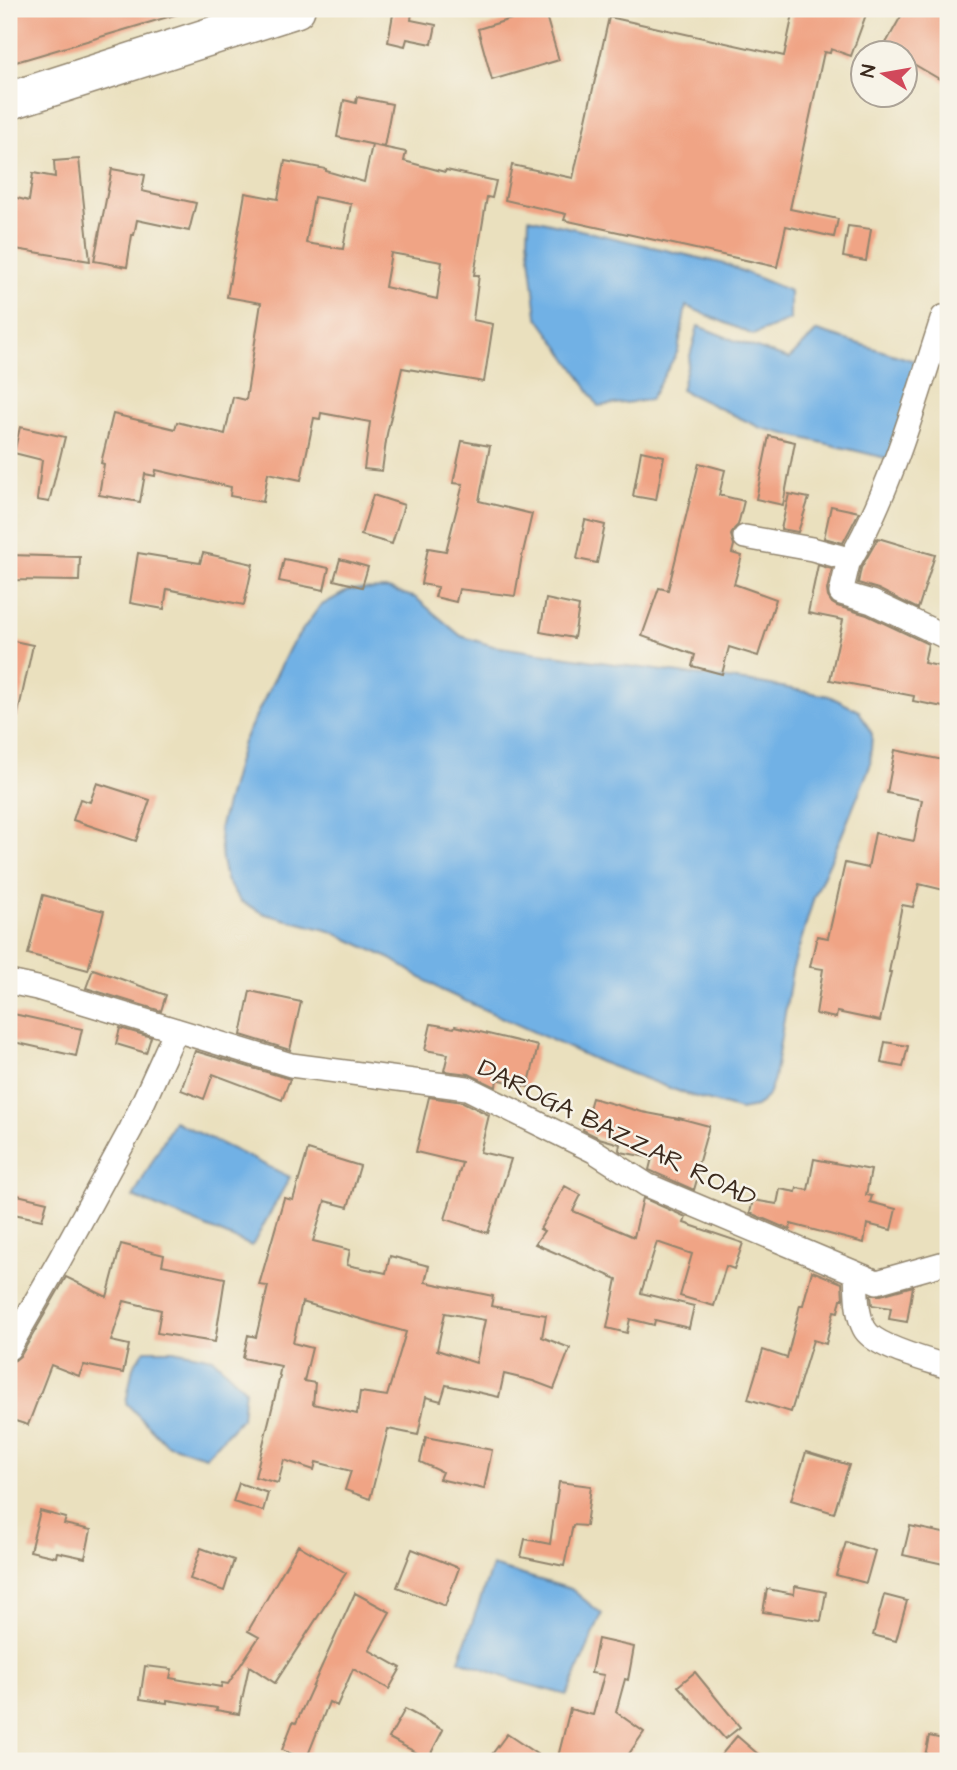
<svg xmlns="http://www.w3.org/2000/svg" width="957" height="1770" viewBox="0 0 957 1770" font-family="'Architects Daughter',sans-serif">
<rect width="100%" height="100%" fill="#f7f3e8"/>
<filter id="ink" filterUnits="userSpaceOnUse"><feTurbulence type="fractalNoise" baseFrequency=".0143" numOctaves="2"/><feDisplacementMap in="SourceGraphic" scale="14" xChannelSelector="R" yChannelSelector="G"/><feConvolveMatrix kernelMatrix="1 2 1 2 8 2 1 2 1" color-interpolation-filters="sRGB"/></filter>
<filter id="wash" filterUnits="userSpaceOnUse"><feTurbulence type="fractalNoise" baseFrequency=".00686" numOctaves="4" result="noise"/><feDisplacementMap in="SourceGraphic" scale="28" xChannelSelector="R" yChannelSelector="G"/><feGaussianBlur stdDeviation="1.57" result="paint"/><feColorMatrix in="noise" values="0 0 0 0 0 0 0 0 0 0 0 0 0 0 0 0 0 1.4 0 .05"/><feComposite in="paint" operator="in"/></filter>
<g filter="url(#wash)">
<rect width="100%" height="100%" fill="#eae0be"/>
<path fill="#71b1e5" stroke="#566e82" stroke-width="2" d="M529,218L725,264L790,291V320L753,335L686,306L678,351L650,400L598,406L577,372L537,316L528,239Z
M698,326L736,341L789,359L817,331L921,363L890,459L761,428L681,390Z
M388,589L416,598L461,636L493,646L656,670L760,683L829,696L859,711L872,734L870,766L841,837L814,897L792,971L774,1079L767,1097L756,1107L740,1110L686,1094L600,1062L441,990L391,959L330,931L265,914L240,901L226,880L222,860L219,829L243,742L290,647L320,606L349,590Z
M174,1121L290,1177L252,1246L133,1197Z
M145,1350H173L213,1358L245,1389L242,1418L206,1456L166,1444L126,1403L133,1367Z
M492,1566L571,1589L602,1614L567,1695L515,1681L459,1660Z"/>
<g id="blocks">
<path fill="#f0a485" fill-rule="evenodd" d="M9,9H178V14L16,62L9,36Z
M394,9L412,12L411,20L436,25L432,44L407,39L405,46L388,42Z
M544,9L559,60L492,80L478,29Z
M794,9H868L851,56L831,49L830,53L824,52L790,209L838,219L834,237L786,226L777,267L564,220L566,214L505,200L512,165L573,178L609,17L784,56Z
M905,9H933L948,17V84L905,59V52H881Z
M357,97L392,104L384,147L337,137L344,100L356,103Z
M372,145L406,152L404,161L445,172L446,170L496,181L492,198L487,197L474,275H479L473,320L493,324L484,382L402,368L387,434L382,471L364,469L370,422L321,413L320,419L314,418L301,480L268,473L263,502L230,496L231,487L156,470L155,476L145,474L140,502L99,495L104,464L101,463L113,414L175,429L177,422L225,434L233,397L246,400L261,303L227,297L245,193L278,199L285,161L326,169V171L364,182ZM314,197L351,204L343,249L306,243ZM391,253L442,262L437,299L385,287Z
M79,159L90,261L9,248V196L29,201L33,173L55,177L54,161Z
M112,169L145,175L142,191L196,203L189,231L137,220L134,235H132L127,267L94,261Z
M848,226L871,229L866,261L843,257Z
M20,427L65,437L49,502L37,500L42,460L14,453Z
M769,436L795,442L783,505L756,499Z
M462,441L490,446L479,501L532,514L521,561L515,596L459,589L456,602L435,597L438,587L421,584L428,548L446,551L463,484L453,483Z
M641,451L664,456L656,500L633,496Z
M699,463L725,470L719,495L744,501L738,525L734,529L731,535L734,545L732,553L742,556L734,584L776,599L758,656L729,647L722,674L692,666L695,655L642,636L659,588L668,590Z
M789,494L809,498L798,532L781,529Z
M373,495L404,505L392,544L361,535Z
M831,506L859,512L843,543L824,538Z
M585,520L605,525L597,563L577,559Z
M878,538L935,555L918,609L878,589L858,583L861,568Z
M138,553L200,563L203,553L253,564L244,605L167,589L164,609L130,603Z
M9,555L80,557L79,581L9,580Z
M284,559L329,568L324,590L279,581Z
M340,559L368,567L362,587L334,580Z
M818,565L832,569L827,590L828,597L832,603L837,606L867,615L928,644L924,663L948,668V708L913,701L914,696L830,680L843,620L808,613Z
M546,599L579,606L574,638L540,632Z
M9,640L33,645L17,718L9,717Z
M895,750L948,761V891L919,884L913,907L902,905L889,972H891L880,1021L837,1012L836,1018L816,1014L823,969L810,967L817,936L828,938L845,863L868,868L875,833L914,841L922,800L887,793Z
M97,783L150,800L136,841L73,820L80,799L90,802Z
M43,895L104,911L88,970L28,954Z
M93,969L166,995L161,1011L86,988Z
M250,991L301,1002L290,1050L241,1035Z
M9,1013L82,1029L76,1056L9,1041Z
M431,1024L454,1028L455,1026L538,1046L528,1087L497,1079L496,1087L469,1074L444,1071L448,1054L425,1050Z
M120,1028L151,1037L146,1053L116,1044Z
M885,1042L908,1046L903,1067L881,1063Z
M195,1051L290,1079L282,1100L213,1074L204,1099L181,1090Z
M429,1097L463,1102L489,1115L480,1152L511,1159L488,1233L445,1219L462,1163L416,1152Z
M592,1098L642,1112L679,1119V1118L709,1126L697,1168L700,1169L694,1190L649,1170L652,1158L621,1152L619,1150L620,1144L599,1138L583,1130Z
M308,1150L360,1166L348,1207L325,1201L313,1241L350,1250L347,1265L386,1273L390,1256L429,1266L425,1282L493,1296L491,1306L546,1315L542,1337L570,1348L554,1389L533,1381L504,1374L499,1397L446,1385L441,1401L426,1397L418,1435L388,1429L370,1499L345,1490L351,1471L316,1462L314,1470L284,1460L278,1483L255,1477L280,1376L279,1375L281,1366L243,1358L248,1335L256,1337L268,1286L259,1285L284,1198L293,1200ZM302,1302L406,1332L387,1396L360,1392L357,1414L313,1404L315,1383L304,1381L312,1348L293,1343ZM445,1313L485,1320L476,1363L437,1350Z
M814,1159L871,1170L866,1195L872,1196L870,1202L896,1209L891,1230L867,1224L864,1243L791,1224L790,1230L750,1213L753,1200L777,1204L780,1189L796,1192L797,1188L808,1190Z
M565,1186L581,1195L573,1211L634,1237L643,1198L686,1217L684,1223L743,1243L734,1269L726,1266L714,1306L680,1296L692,1254L657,1242L641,1293L694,1306L689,1328L655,1320L654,1325L630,1319L627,1333L607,1328L617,1279L535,1244L544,1231L540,1229Z
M9,1193L47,1202L42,1220L9,1213Z
M121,1244L164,1255L162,1265L225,1278L215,1342L157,1333L161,1310L124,1301L111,1341L129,1345L123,1373L84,1365L79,1376L51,1365L28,1425L9,1419V1362L15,1360L21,1355L66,1277L107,1297Z
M812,1271L842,1283L843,1299H841L838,1312L834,1311L826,1344L813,1340L791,1412L748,1399L763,1350L787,1358L800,1305H803Z
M913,1286L907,1322L889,1319L891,1308L872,1305L871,1295H881Z
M426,1437L492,1450L484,1489L439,1479L442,1472L420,1462Z
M806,1452L849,1465L834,1513L791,1500Z
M559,1482L591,1486L586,1526L573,1525L564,1566L521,1557L525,1539L550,1544Z
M239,1483L268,1493L263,1511L233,1502Z
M40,1511L66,1518L64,1524L91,1530L85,1558L57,1552L56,1557L30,1551Z
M910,1526L948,1534V1565L903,1555Z
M846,1542L875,1551L866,1583L836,1575Z
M298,1545L346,1573L275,1683L249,1666L239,1714L216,1710L217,1708L167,1700V1703L140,1699L145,1666L172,1669L170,1678L221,1687L222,1683L228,1684L259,1637L248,1631Z
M201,1548L234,1560L224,1591L190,1579Z
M412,1549L459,1568L445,1606L397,1587Z
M795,1586L826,1592L821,1621L763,1612L767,1589L794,1594Z
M355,1593L390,1612L369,1650L401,1668L389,1689L353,1669L337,1706L329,1702L306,1760L282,1750L293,1722L296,1723Z
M884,1595L907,1601L896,1641L873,1635Z
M598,1639L634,1647L628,1680L625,1679L616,1712L644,1732L624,1761H557L570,1709L593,1715L604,1675L591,1673Z
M695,1672L740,1727L725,1739L678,1686Z
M405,1709L443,1730L428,1759L389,1738Z
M507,1734L547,1761H487Z
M737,1736L766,1761H716Z
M929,1736L948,1740V1761H924Z"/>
</g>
</g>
<g filter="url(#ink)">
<use href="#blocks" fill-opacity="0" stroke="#92856e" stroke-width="2"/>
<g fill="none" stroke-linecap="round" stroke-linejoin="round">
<g stroke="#92856e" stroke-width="26">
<path id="minor" d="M745,537L812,549L849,559L841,593L872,602L948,638
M850,560C893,485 916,399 943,317
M9,982L37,988L291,1065L467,1088L594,1151L647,1185L877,1282L948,1262
M856,1274C857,1291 856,1312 864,1328C873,1347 928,1360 948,1367
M9,1348L60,1259L131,1129L176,1030"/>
</g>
<g stroke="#92856e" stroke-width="40">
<path id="trunk" d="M9,101L296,9"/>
</g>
<use href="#minor" stroke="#fff" stroke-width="23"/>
<use href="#trunk" stroke="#fff" stroke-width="37"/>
</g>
</g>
<g text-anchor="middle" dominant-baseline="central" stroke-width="5" stroke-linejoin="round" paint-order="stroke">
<g font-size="26" fill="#3b2a1e" stroke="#f7f3e8">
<text transform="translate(617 1133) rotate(26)">DAROGA BAZZAR ROAD</text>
</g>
</g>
<rect width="957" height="1770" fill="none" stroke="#f7f3e8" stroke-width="35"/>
<g transform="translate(884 74) rotate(281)"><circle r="33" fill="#f7f3e8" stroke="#aca397" stroke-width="2"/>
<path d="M0-5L12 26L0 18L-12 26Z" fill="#d1495b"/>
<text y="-10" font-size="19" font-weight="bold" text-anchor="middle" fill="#3b2a1e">N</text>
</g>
</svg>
